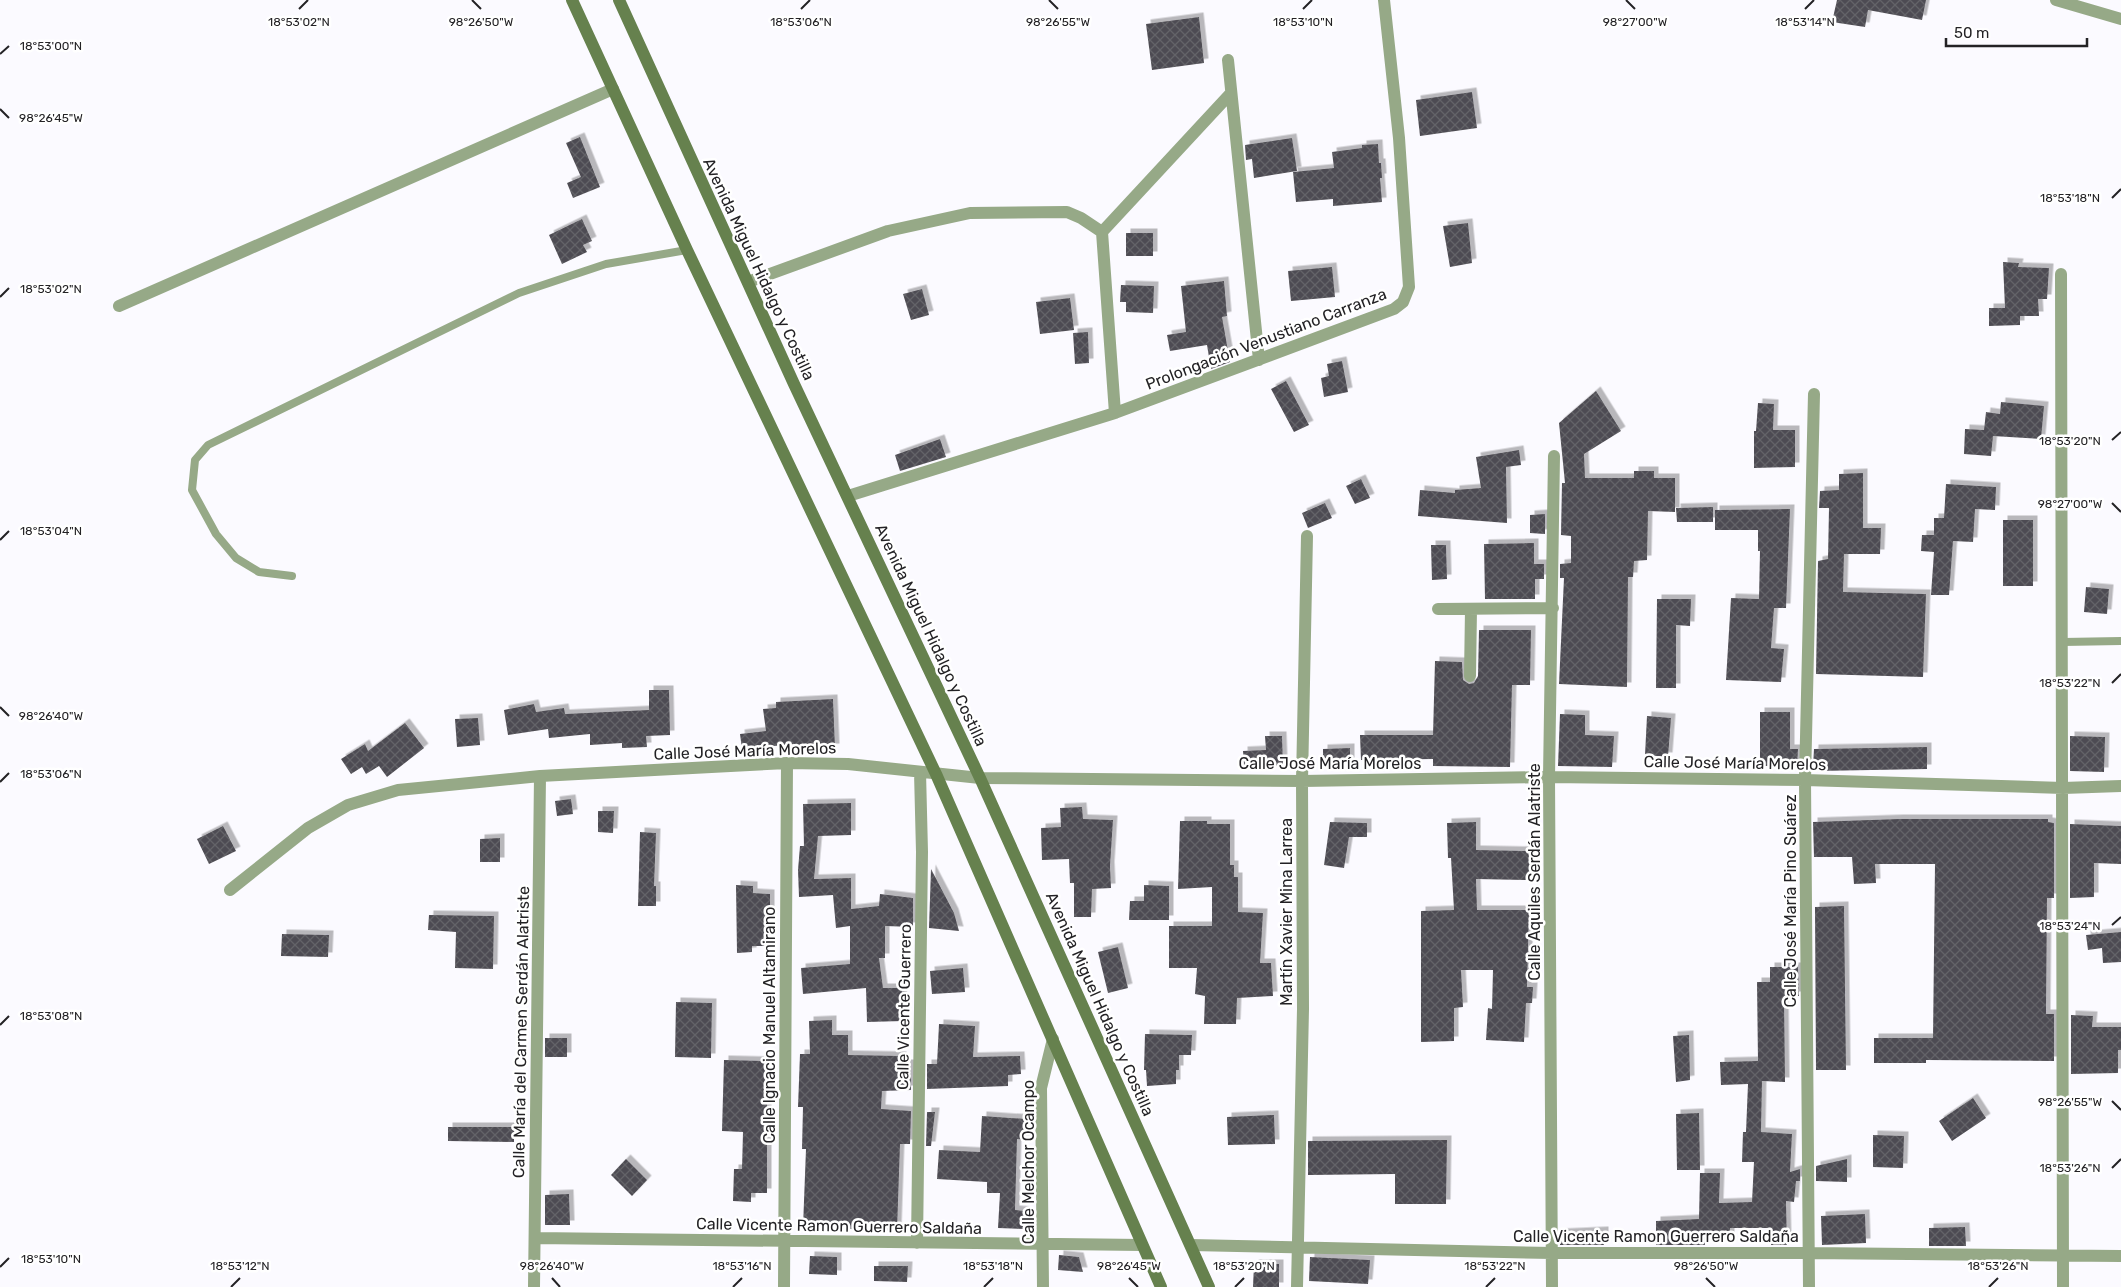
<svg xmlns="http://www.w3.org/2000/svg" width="2121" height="1287" viewBox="0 0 2121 1287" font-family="Rubik,sans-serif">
<defs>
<pattern id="building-cross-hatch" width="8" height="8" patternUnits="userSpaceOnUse" patternTransform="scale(1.25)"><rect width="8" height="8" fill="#4e4c52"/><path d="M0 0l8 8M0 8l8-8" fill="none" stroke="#646368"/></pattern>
<filter id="shadow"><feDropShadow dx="4.5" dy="-4.5" stdDeviation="0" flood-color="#0004"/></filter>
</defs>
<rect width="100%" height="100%" fill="#fbfaff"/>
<path fill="url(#building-cross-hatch)" filter="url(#shadow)" d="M1837,0H1926L1922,20L1868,10L1865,27L1832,22Z
M1199,17L1204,63L1152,70L1146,24Z
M1472,92L1477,128L1420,136L1416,100Z
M580,137L600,187L573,198L567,183L581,177L566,143Z
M1292,138L1297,171L1254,178L1252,159L1246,160L1245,145Z
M1378,144L1379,163H1381L1382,178H1380L1382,202L1333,206V199L1296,202L1293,172L1334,168L1332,152L1362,148V145Z
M582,219L592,241L583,245L587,252L562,264L549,235Z
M1468,223L1472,263L1450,267L1443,226Z
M1126,233H1153V256H1126Z
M2003,262L2019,263L2018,267L2049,268L2047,299H2038L2039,316H2020V325L1989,326V308H2005Z
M1332,267L1335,297L1291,301L1288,271Z
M1224,281L1227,316L1222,317L1230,362L1211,369L1207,345L1170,351L1167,335L1186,332L1181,286Z
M1121,285L1154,286L1153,313L1126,312V302H1120Z
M922,289L929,315L911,320L903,294Z
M1070,298L1074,330L1040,334L1036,302Z
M1088,332L1089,363L1075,364L1073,333Z
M1342,361L1348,392L1324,397L1321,378L1329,376L1327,364Z
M1286,381L1309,425L1294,432L1271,389Z
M1596,391L1621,431L1584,454L1585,478H1634V471H1654V478H1675V512L1648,511L1647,560L1634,561L1633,577H1628L1627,687L1559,684L1564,578H1560V564L1571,563V536L1561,535L1562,483H1565L1559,423Z
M2001,402L2044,406L2041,439L1993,436L1991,456L1964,454L1965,429L1984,430L1986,412L2000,414Z
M1758,403L1774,404L1773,430H1795V467L1754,468V431H1756Z
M940,439L946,457L900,471L895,455Z
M1519,450L1521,465L1506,467L1507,523L1418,516L1420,490L1455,493V490L1481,488L1476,457Z
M1863,473V528H1881L1880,554H1844L1843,592L1926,594L1923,677L1816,674L1818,561L1828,559L1829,508H1819L1820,491L1839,490V474Z
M1361,479L1370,498L1355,504L1346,486Z
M1946,484L1996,487L1995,510L1975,509L1973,542L1953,541L1949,595H1931L1934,552L1921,551L1922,535H1934V518H1944Z
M1325,503L1332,518L1308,528L1302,513Z
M1713,507V522H1677L1676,508Z
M1790,509L1786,608H1774L1771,648L1784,649L1781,682L1726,680L1731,598L1759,599L1760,551H1758V530H1715V510Z
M1545,514V534L1530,533V515Z
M2003,520H2033V586H2003Z
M1534,543V564H1544V579H1535V599H1485L1484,544Z
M1431,545H1446L1447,579L1432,580Z
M2086,587L2109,589L2107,614L2084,612Z
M1657,599H1691L1690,626L1676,625V688H1656Z
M1479,630H1531L1530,685H1512L1510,767L1433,766V759L1361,760L1360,735H1433L1435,661L1462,662L1463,680L1469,684L1474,683L1478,676Z
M649,690H669L670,735L646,736L647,747L622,748V743L590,745V734L549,738L548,729L508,735L504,710L534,704L536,712L564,708L565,714L649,710Z
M833,699L835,748L795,750V744L742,749L740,734L766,731L763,709L776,708V702Z
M1760,712H1790V749H1798L1797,766H1760Z
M1560,714L1585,715V735L1614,736L1612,767L1558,766Z
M1647,716L1671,718L1668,757L1645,755Z
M478,718L480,745L457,747L455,719Z
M405,723L424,748L387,777L379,766L366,774L362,767L351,774L341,759L365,744L368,751Z
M1265,736H1282L1283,765L1244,767L1243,751L1266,750Z
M2070,736L2105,737L2104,772L2070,771Z
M1927,747V769L1816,771V766H1813L1814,749Z
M1350,748V763H1323V749Z
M571,799L573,814L557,816L555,801Z
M851,803V835L818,836L814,879L851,878V909L879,906L880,894L913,898V927L885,926V958H879L883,988H902L903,1021L867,1022L866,988L803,994L801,968L850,964V926L836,928L833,895L799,897L798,870L800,846H804L803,804Z
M1082,807L1083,819L1113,820L1110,866L1111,888L1092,889L1091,917H1074V883H1070L1069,859L1042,860L1041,828L1061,827L1060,808Z
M598,811H614L613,833L598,832Z
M1899,819H2048V822L2054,823V898H2047L2046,1014H2054V1061L1926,1060V1063H1874V1038H1933L1935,864H1875L1876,883L1854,884L1852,857H1814L1813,822Z
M1180,821H1207V824H1230V865H1234V877H1238V912L1263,913L1260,963H1271L1273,996L1237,998L1236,1024H1204L1205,996L1195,994L1197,968H1169V926H1212V887L1178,889Z
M1330,822L1367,823V837H1349L1344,868L1324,865Z
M1476,822V850L1530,851L1529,880L1476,879L1477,910H1529L1527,987H1533L1532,1003H1526L1524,1042L1486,1040L1488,1008L1492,1009L1493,970H1461L1463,1007L1454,1008V1041L1421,1042V911L1454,910L1451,858H1448L1447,823Z
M2070,824L2121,826V864L2094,863V897L2070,898Z
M223,826L236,851L209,864L197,839Z
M640,832L656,833L654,886H656V906H638Z
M500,838V862H480V839Z
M931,869L954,913L959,931L929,928Z
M736,885L753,886V893L770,894V946H752V952L737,953Z
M1144,885L1169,886V920H1129L1130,901H1144Z
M1844,906L1846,1070H1816L1815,907Z
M429,915L494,916L493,969L455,968L456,932L428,930Z
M2121,932V962L2103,963L2102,948L2088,950L2086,935Z
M282,934L329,935L328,957L281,956Z
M1118,947L1128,988L1108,993L1098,952Z
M1770,967H1798L1799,996H1784L1785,1082L1762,1081L1761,1132L1792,1134L1790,1172L1800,1169V1181H1796L1794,1202L1786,1201L1787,1245H1771V1228H1730V1238H1705V1245H1656V1221L1699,1219L1700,1173H1720L1719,1203L1752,1202L1754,1162H1742L1743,1132H1746L1748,1084L1721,1085L1720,1062L1758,1061L1757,982H1770Z
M963,968L965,992L932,994L930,971Z
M676,1002L712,1003L711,1058L675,1057Z
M2071,1015L2093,1016L2092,1027H2121V1050H2118V1073L2071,1074Z
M832,1020V1035H848V1055L902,1056V1064H911V1090L882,1091L881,1109L911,1111L910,1144H900L897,1231L803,1227L806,1149H802L803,1107H798L800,1054H810L809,1021Z
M939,1024L975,1026L973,1057L1020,1056L1021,1074L1008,1075V1086L927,1089V1064H937Z
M1145,1034L1192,1035L1191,1055H1179V1070H1176V1084L1147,1086L1146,1070H1144Z
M1689,1035L1690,1080L1676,1082L1673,1036Z
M545,1038H567V1057H545Z
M724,1060L767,1061V1193H751V1202L733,1201L734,1169H742L743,1132L722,1131Z
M1973,1098L1986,1118L1952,1141L1939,1121Z
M927,1112H935L931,1146H926Z
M1699,1113L1700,1170H1677L1676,1114Z
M1274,1115L1275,1144L1228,1145L1227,1117Z
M982,1116L1027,1119L1025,1140L1017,1139L1015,1210L1025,1211L1023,1229L998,1228L1000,1193H987V1182L937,1179L939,1150L980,1152Z
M448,1127H514V1142L448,1141Z
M1873,1135L1904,1136L1903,1168L1873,1167Z
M1447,1140L1446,1204H1395V1174L1308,1175V1141Z
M626,1159L647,1180L632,1196L611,1175Z
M1847,1159V1182L1816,1181V1166Z
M569,1194L570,1225H545V1195Z
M1865,1214L1866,1243L1822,1245L1821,1216Z
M1965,1227L1966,1246H1929V1228Z
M1604,1231V1245H1560V1233Z
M1059,1255L1079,1257L1083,1272L1058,1270Z
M810,1256L837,1257V1275L809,1274Z
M1310,1257L1370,1260L1368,1284L1309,1281Z
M1254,1264H1279V1287H1253Z
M874,1266H908L907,1282L874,1281Z"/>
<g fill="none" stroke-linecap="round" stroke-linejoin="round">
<path stroke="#96a987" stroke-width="8" d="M292,576L259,572L236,558L216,534L192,490L195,460L208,445L519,293L606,264L687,250
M2063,642L2121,641"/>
<path stroke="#96a987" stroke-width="12" d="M1228,60L1259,360
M2061,274L2063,1287
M748,282L888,231L970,213L1067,212L1081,218L1102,232
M119,306L613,89
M1115,413L1102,232L1231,93
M848,496L1115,413L1394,309L1403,302L1409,287L1399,138L1384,0
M1438,609L1553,608
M1470,676L1471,609
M230,890L308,828L348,805L398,790L540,776L787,763L848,764L980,778L1302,781L1549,777L1805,780L2063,788L2121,786
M535,1238L1142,1245
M917,1243L922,852L920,772
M1191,1245L1552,1253H1809L2121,1256
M534,1287L540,776
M784,1287L787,763
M1043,1287L1041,1088L1053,1039
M1297,1287L1303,1009L1302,781L1307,536
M1552,1287L1549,777L1554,456
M1809,1287L1805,780L1814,394"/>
<path stroke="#96a987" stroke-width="12" d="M2056,0L2121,19"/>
<path stroke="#66814e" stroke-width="12" d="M572,0L687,250L936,774L1161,1287
M619,0L794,384L980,778L1209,1287"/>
</g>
<path fill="none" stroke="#232225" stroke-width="2" d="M472,0L481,9M1049,0L1058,9M1626,0L1635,9M299,9L308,0M801,9L810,0M1303,9L1312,0M1805,9L1814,0M0,54L9,46M0,109L9,118M2112,198L2121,189M0,297L9,288M2112,440L2121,432M2112,503L2121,512M0,540L9,531M2112,683L2121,674M0,707L9,716M0,782L9,773M2112,925L2121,917M0,1025L9,1016M2112,1101L2121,1110M2112,1168L2121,1159M0,1267L9,1258M552,1278L560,1287M1129,1278L1138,1287M1706,1278L1715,1287M231,1287L240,1278M733,1287L742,1278M984,1287L993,1278M1235,1287L1244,1278M1486,1287L1495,1278M1989,1287L1998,1278"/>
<g text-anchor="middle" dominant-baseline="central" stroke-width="5" stroke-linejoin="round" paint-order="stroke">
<g font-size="16" fill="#232225" stroke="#fff">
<text transform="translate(759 269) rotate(65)">Avenida Miguel Hidalgo y Costilla</text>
<text transform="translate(1266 339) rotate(-21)">Prolongación Venustiano Carranza</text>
<text transform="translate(931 635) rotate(65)">Avenida Miguel Hidalgo y Costilla</text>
<text transform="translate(745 751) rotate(-2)">Calle José María Morelos</text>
<text x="1330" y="763">Calle José María Morelos</text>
<text transform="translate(1735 763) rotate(1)">Calle José María Morelos</text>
<text transform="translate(1534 872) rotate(-90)">Calle Aquiles Serdán Alatriste</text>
<text transform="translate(1790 901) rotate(-90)">Calle José María Pino Suárez</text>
<text transform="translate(1286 912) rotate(-90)">Martín Xavier Mina Larrea</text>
<text transform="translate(1100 1004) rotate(66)">Avenida Miguel Hidalgo y Costilla</text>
<text transform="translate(904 1007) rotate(-89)">Calle Vicente Guerrero</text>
<text transform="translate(769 1025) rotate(-90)">Calle Ignacio Manuel Altamirano</text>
<text transform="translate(521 1032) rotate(-89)">Calle María del Carmen Serdán Alatriste</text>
<text transform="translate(1028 1162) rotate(-90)">Calle Melchor Ocampo</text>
<text transform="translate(839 1226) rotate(1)">Calle Vicente Ramon Guerrero Saldaña</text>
<text x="1656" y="1236">Calle Vicente Ramon Guerrero Saldaña</text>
</g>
</g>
<g font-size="12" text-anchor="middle" fill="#232225" stroke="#fff" stroke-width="5" stroke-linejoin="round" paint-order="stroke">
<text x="299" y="26">18°53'02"N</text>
<text x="801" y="26">18°53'06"N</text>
<text x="1303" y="26">18°53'10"N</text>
<text x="1805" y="26">18°53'14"N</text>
<text x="481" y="26">98°26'50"W</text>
<text x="1058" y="26">98°26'55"W</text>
<text x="1635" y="26">98°27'00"W</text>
<text x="51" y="50">18°53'00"N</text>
<text x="51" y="122">98°26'45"W</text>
<text x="2070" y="202">18°53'18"N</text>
<text x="51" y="293">18°53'02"N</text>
<text x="2070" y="445">18°53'20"N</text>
<text x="2070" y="508">98°27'00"W</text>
<text x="51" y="535">18°53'04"N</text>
<text x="2070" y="687">18°53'22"N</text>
<text x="51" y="720">98°26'40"W</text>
<text x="51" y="778">18°53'06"N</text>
<text x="2070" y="930">18°53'24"N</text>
<text x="51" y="1020">18°53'08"N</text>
<text x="2070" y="1106">98°26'55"W</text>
<text x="2070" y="1172">18°53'26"N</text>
<text x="51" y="1263">18°53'10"N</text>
<text x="552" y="1270">98°26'40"W</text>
<text x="1129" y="1270">98°26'45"W</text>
<text x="1706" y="1270">98°26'50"W</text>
<text x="240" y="1270">18°53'12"N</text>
<text x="742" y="1270">18°53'16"N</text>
<text x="993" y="1270">18°53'18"N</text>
<text x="1244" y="1270">18°53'20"N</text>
<text x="1495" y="1270">18°53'22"N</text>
<text x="1998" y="1270">18°53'26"N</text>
</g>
<path d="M1946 38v8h141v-8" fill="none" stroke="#232225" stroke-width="2.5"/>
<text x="1954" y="38" font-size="15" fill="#232225" stroke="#ffffff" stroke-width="4" paint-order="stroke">50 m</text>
</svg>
